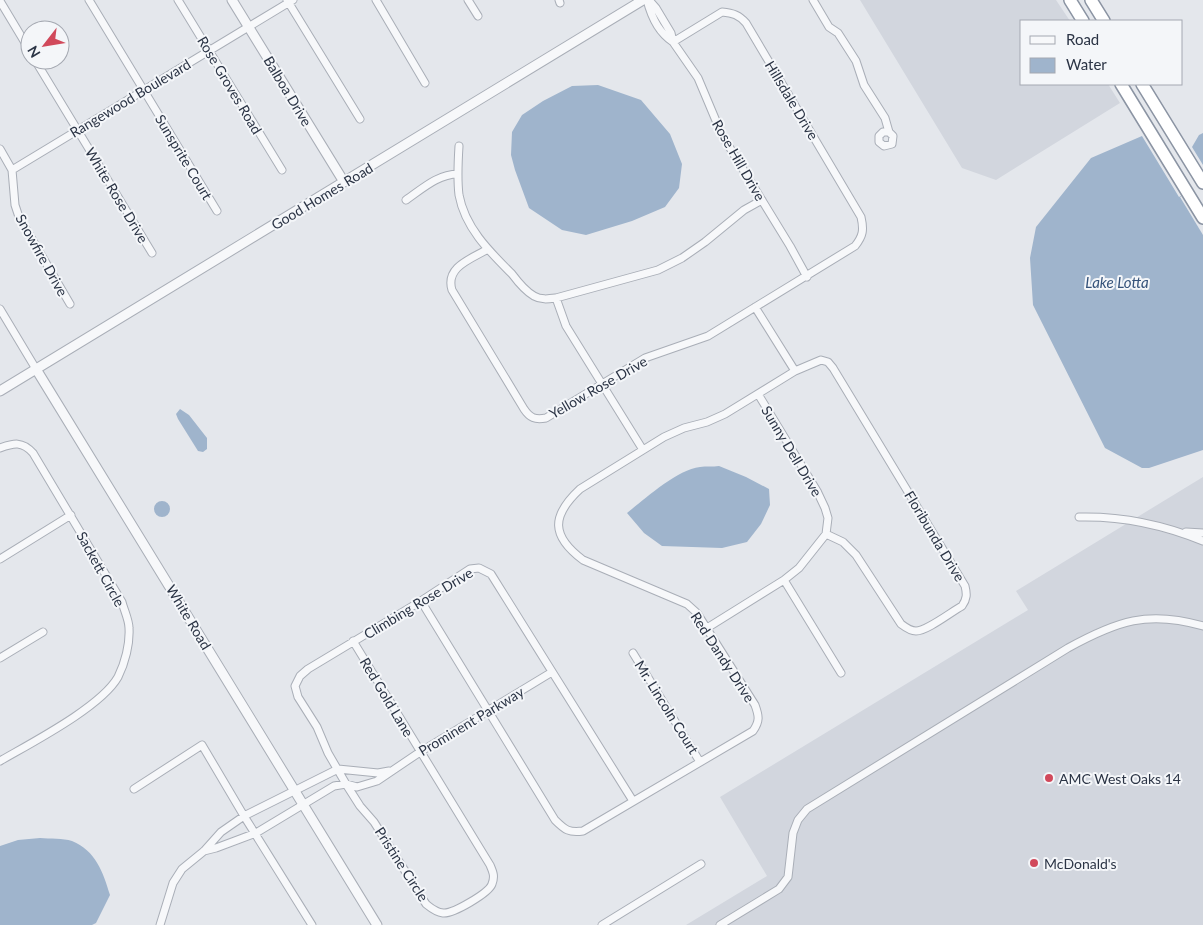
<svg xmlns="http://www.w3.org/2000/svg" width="1203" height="925" viewBox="0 0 1203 925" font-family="Lato,sans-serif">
<rect width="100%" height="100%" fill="#e4e7ec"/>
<path fill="#d2d6de" d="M860,0H1056L1070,21H1022V84H1108L1120,103L996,180L962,168Z
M1203,477V925H686L767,876L720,797L1028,610L1016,591Z"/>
<path fill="#9fb4cc" d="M598,85L641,100L670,134L682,164L679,188L665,207L632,221L586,235L562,230L529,208L515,170L511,155L512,132L522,115L543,101L572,86Z
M1203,133V165L1192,147L1199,135Z
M1142,136L1179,197L1203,183V450L1149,468H1142L1105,448L1033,305L1030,258L1036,227L1091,158Z
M180,409L189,415L207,438V449L203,452L198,451L178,419L176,414Z
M719,466L746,477L769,489L770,505L761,524L747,542L722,548L662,546L644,533L627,513C645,499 676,470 700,467C706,466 713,467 719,466Z
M154 509a8 8 0 1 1 16 0a8 8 0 1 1-16 0Z
M40,838C50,839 63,838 72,841C96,851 103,872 110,895L96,923L92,925H0V846L18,840Z"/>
<path fill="#e4e7ec" d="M1203,182V235L1180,197Z"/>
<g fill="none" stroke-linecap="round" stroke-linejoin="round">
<g stroke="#a9aeb7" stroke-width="9">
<path id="minor" d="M89,0L217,211
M178,0L282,170
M287,0L360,119
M376,0L425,83
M468,0L478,16
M559,0L560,3
M647,0C651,16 659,33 673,42
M649,0L656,8L671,33L673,42L698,78L722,135L790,246L807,277
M813,0L829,27L838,33L856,61L864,85L885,118L889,132L893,136L892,144L884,146L879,142V136L883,132H889
M0,1L30,51
M35,60L152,253
M459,146C458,162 457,179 459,195C465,228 490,252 512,274C518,282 525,291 534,296C541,300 548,299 556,298L658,270L682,258L705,242L744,210L762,200
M0,149L12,170L15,205L19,217L70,304
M12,170L293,0
M406,200C422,189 438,174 458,174
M488,249C471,259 445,267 452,290L524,409C530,418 535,420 546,418L645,358L708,336L855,246C863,236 864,230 861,217L746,23C739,15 733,13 722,12L673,42
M556,298L566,326L643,450
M755,307L795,371
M0,309L36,369
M0,448C14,443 22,441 33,453L122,602C124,610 129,620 129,628C130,644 125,663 118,677C101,707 31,743 0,761
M1079,517C1121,516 1164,525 1203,541
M1186,532L1203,533
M0,559L71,515
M784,580L841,673
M421,601L555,820C565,830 569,833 583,831L753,731C760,721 759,716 755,705L697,613L687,604L583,560C551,536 551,516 580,489L664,437L684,428L707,422L725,414L795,371L821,360L828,362L833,368L965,586C967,594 967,599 962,606C951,612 927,631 916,631C910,631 905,627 901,624L856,555L843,542L826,534
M707,628L784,580L799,568L826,534L828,518L825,508L817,491L758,394
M353,641L490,865C493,872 495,876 492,884C489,893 453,914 443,913C435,912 431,908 426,904L374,822L360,806L346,784L328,753L317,727L298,697L295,686L300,676L308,669L421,601L470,569L479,568L491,574L633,801
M633,653L700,762
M0,658L43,632
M134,789L202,745L244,816L312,925
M204,851L216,848L256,833L334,786L346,784L357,787L377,781L420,752L552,672
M160,925L173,883L182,869L204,851L221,832L244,816L338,769L378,773L389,771
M602,925L701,864
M720,925L779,889L788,877L793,833L798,820L807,809L1068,648C1117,621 1148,610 1203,626"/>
</g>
<g stroke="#a9aeb7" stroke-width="11">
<path id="tertiary" d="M232,0L344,182
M36,369L377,925
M0,391L643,0"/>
</g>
<g stroke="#8b94a3" stroke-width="14">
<path id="trunk" d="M1070,0L1083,21
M1091,0L1104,21
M1121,84L1203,218
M1142,84L1203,183"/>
</g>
<use href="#minor" stroke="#f7f8fa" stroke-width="7"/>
<use href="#tertiary" stroke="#f7f8fa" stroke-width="9"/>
<use href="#trunk" stroke="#fff" stroke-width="11"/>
</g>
<g fill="#d1495b" stroke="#f4f6f9" stroke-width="2">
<circle cx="1049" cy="778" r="5"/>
<circle cx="1034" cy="863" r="5"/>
</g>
<g text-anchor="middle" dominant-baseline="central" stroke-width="4" stroke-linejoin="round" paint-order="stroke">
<g font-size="14" fill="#2b3445" stroke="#f4f6f9">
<text transform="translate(230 85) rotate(59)">Rose Groves Road</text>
<text transform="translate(288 91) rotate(59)">Balboa Drive</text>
<text transform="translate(130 98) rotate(-31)">Rangewood Boulevard</text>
<text transform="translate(792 100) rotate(59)">Hillsdale Drive</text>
<text transform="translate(184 157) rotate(59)">Sunsprite Court</text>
<text transform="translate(739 160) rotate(60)">Rose Hill Drive</text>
<text transform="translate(117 195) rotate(59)">White Rose Drive</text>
<text transform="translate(322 196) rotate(-31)">Good Homes Road</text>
<text transform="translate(42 255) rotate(61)">Snowfire Drive</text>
<text transform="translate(598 387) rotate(-30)">Yellow Rose Drive</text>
<text transform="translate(792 451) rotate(59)">Sunny Dell Drive</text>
<text transform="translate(935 536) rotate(59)">Floribunda Drive</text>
<text transform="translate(101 569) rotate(61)">Sackett Circle</text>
<text transform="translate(418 603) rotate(-31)">Climbing Rose Drive</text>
<text transform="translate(189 617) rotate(59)">White Road</text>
<text transform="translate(723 657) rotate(57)">Red Dandy Drive</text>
<text transform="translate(387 697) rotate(59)">Red Gold Lane</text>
<text transform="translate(667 707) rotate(58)">Mr. Lincoln Court</text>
<text transform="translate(471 721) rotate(-31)">Prominent Parkway</text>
<text transform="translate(402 864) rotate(57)">Pristine Circle</text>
</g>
<g font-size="14" fill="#2b3445" stroke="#f4f6f9" text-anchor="start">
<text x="1059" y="778">AMC West Oaks 14</text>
<text x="1044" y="863">McDonald's</text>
</g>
<g font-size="15" font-style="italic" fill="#34527a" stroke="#f4f6f9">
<text x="1117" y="282">Lake Lotta</text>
</g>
</g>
<rect x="1020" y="20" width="162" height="65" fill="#f4f6f9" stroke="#a4a8b1"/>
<rect x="1030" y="36" width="25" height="8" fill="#f7f8fa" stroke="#a4a8b1"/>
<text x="1066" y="45" font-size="15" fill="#2b3445">Road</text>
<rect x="1030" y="58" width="25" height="15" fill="#9fb4cc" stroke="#a4a8b1"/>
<text x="1066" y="70" font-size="15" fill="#2b3445">Water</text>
<g transform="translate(45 45) rotate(239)"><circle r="24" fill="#f4f6f9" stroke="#a4a8b1"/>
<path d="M0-4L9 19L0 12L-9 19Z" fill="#d1495b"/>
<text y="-8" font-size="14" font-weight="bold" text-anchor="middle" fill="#2b3445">N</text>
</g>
</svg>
